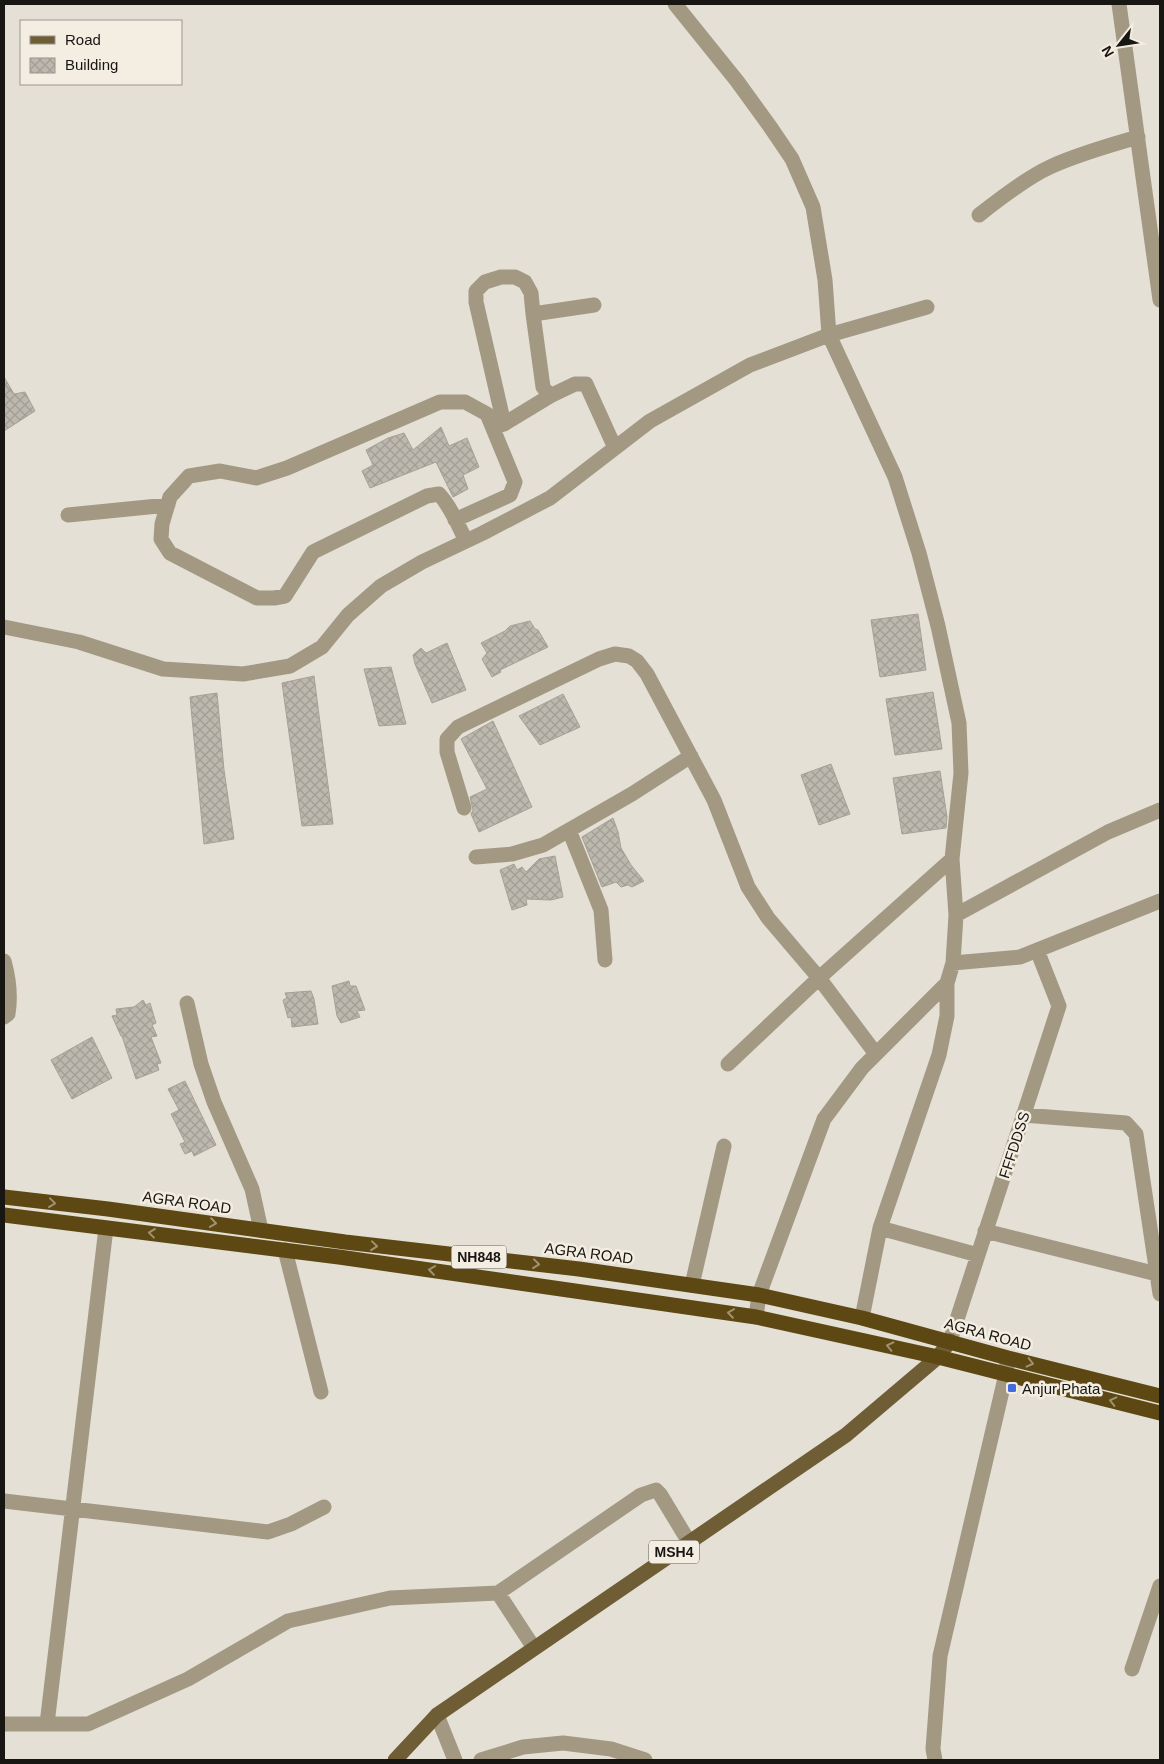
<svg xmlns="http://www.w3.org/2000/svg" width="1164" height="1764" viewBox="0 0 1164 1764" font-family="Arial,sans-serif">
<defs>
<pattern id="building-cross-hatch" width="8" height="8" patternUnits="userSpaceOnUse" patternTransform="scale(1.25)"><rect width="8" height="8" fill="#bdb8ae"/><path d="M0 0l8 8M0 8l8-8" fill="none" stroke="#a29d95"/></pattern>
</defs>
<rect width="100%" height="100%" fill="#e5e0d5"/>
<path fill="url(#building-cross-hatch)" stroke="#a5a196" d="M4,377L14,394L25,392L35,411L4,431Z
M441,427L449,446L467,438L479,467L463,475L468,489L453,497L436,462L370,488L362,471L373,465L366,450L388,438L404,433L413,450Z
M918,614L926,670L880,677L871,620Z
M530,621L535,629L538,630L548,647L500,670L501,672L492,677L482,659L487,653L481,643L505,631L510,626Z
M447,643L466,690L432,703L415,664L413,655L421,648L426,653Z
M391,667L406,724L379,726L364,669Z
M314,676L333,824L302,826L282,683Z
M933,692L942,749L895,755L886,699Z
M217,693L224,770L234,839L204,844L190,697Z
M563,694L580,727L540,745L519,716Z
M493,721L532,807L479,832L471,814L473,810L470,797L487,789L461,739Z
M831,764L850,814L819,825L801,775Z
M940,771L947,817L946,828L902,834L893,778Z
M613,818L618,832L621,848L631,865L644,881L632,887L628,885L621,887L616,882L602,887L582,837Z
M555,856L563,897L551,900L526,899L527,905L512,910L500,870L514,864L517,870L522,867L526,872L539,859Z
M349,981L350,986H356L365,1010L357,1011L360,1017L341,1023L337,1016L332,986Z
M311,991L314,999L318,1024L292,1027L291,1017L288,1018L283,1000L287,998L285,993Z
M143,1000L146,1005L150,1003L156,1023L152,1025L157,1036L151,1037L161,1063L157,1064L159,1070L136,1079L122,1036H121L112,1016L117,1015L116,1009L134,1007Z
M92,1037L112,1078L72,1099L51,1060Z
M185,1081L216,1145L194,1156L192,1151L185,1154L180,1144L185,1142L171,1114L179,1110L168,1089Z"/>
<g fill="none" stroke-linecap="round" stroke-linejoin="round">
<path stroke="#a39983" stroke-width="15" d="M675,4L737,81L771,128L792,159L813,207L825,280L829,335L895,477L919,553L938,626L959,723L961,773L952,859L956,915L953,963L947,983L862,1068L824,1119L759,1295L756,1317
M1119,4L1160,300
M979,215C998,200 1028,177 1050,167C1078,154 1108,146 1138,137
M594,305L533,314L543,387L550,396L575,384H586L615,448
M504,424L550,396
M493,428L504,424L476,302V291L485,282L501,277H515L525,282L531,293L533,314
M68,515L168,505
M455,520L510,495L515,482L487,414L465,402H440L287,468L256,478L220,471L189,476L170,497L162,524L161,539L170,553L257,598H274L285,596L313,552L427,496L439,494C451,507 458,525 466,541
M4,627L79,642L163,669L243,674L290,666L322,647L348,615L381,586L422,562L483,533L550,498L650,421L750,365L829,335L927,307
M464,808L447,752V739L458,727L599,659L615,654L629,656L637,661L647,674L714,800L748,887L768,918L819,978L876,1054
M569,830L601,910L605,960
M476,857L512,854L543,845L632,794L691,756
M956,915L1108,832L1160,810
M4,961C9,979 11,996 8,1014L4,1017
M953,963L1020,957L1160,901
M187,1003L201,1064L214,1102L252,1189L261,1230
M728,1064L819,978L952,859
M1023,1115L1126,1123L1136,1134L1160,1294
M880,1228L978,1255
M985,1231L1157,1274
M285,1250L321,1392
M692,1285L724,1146
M862,1318L880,1228L939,1055L947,1016V983
M950,1341L1059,1006L1037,950
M4,1501L268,1532L291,1524L324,1507
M498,1593L641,1495L656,1490L660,1494L689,1542
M1132,1669L1160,1586
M437,1715L455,1760
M4,1724H88L188,1679L288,1621L390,1598L498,1593L534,1648
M47,1724L106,1228
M481,1760L523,1747L563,1743L611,1749L645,1760
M935,1760L933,1749L940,1656L1006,1374L1007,1362"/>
<path stroke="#6f5d35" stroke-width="15" d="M395,1760L437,1715L846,1435L938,1357L950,1341"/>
<path stroke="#5d4814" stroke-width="15" d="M4,1197L108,1209L345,1242L579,1269L759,1295L862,1318L1008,1358L1160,1396
M4,1215L339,1257L756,1317L938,1357L1160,1413"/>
</g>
<defs><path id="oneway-chevron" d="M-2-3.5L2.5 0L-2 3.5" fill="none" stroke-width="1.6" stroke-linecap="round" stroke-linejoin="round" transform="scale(1.25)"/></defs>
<g stroke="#a09271">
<use href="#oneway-chevron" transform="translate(52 1203) rotate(7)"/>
<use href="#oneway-chevron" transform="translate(213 1223) rotate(8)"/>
<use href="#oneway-chevron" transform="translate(152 1233) rotate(-173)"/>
<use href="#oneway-chevron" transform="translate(374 1246) rotate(6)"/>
<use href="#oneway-chevron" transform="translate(536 1264) rotate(6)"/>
<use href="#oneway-chevron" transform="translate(432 1270) rotate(-172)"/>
<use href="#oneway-chevron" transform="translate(731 1313) rotate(-172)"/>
<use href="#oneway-chevron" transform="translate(890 1346) rotate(-167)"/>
<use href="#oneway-chevron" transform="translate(1030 1363) rotate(14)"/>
<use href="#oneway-chevron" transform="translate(1113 1401) rotate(-166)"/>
</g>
<rect fill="#446bde" stroke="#f3ede2" stroke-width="2" x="1007" y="1383" width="10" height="10" rx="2.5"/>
<g text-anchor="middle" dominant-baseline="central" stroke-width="5" stroke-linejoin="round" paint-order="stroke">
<g fill="#f3ede2" stroke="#5a5650" stroke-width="1">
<rect x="451.5" y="1245.5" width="55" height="23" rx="4"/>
<rect x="649" y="1540.5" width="50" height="23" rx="4"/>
</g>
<g font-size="14" font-weight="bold" fill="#181612">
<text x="479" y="1257">NH848</text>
<text x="674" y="1552">MSH4</text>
</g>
<g font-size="15" fill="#181612" stroke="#f3ede2">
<text transform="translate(1014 1145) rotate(-72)">FFFDDSS</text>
<text transform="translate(187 1202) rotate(8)">AGRA ROAD</text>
<text transform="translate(589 1253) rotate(7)">AGRA ROAD</text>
<text transform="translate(988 1334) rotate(15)">AGRA ROAD</text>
</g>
<g font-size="15" fill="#181612" stroke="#f3ede2" text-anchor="start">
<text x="1022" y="1388">Anjur Phata</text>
</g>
</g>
<rect width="1164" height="1764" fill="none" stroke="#181612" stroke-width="10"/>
<rect x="20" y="20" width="162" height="65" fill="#f3ede2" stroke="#9b978f"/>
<rect x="30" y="36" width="25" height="8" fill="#6f5d35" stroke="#9b978f"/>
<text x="65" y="45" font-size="15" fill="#181612">Road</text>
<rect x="30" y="58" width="25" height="15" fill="url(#building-cross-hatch)" stroke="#9b978f"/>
<text x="65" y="70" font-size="15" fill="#181612">Building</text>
<g transform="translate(1119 45) rotate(240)" stroke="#f3ede2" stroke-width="4" paint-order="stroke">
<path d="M0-4L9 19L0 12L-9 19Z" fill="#181612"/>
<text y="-8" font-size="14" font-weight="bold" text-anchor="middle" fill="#181612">N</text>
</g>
</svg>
